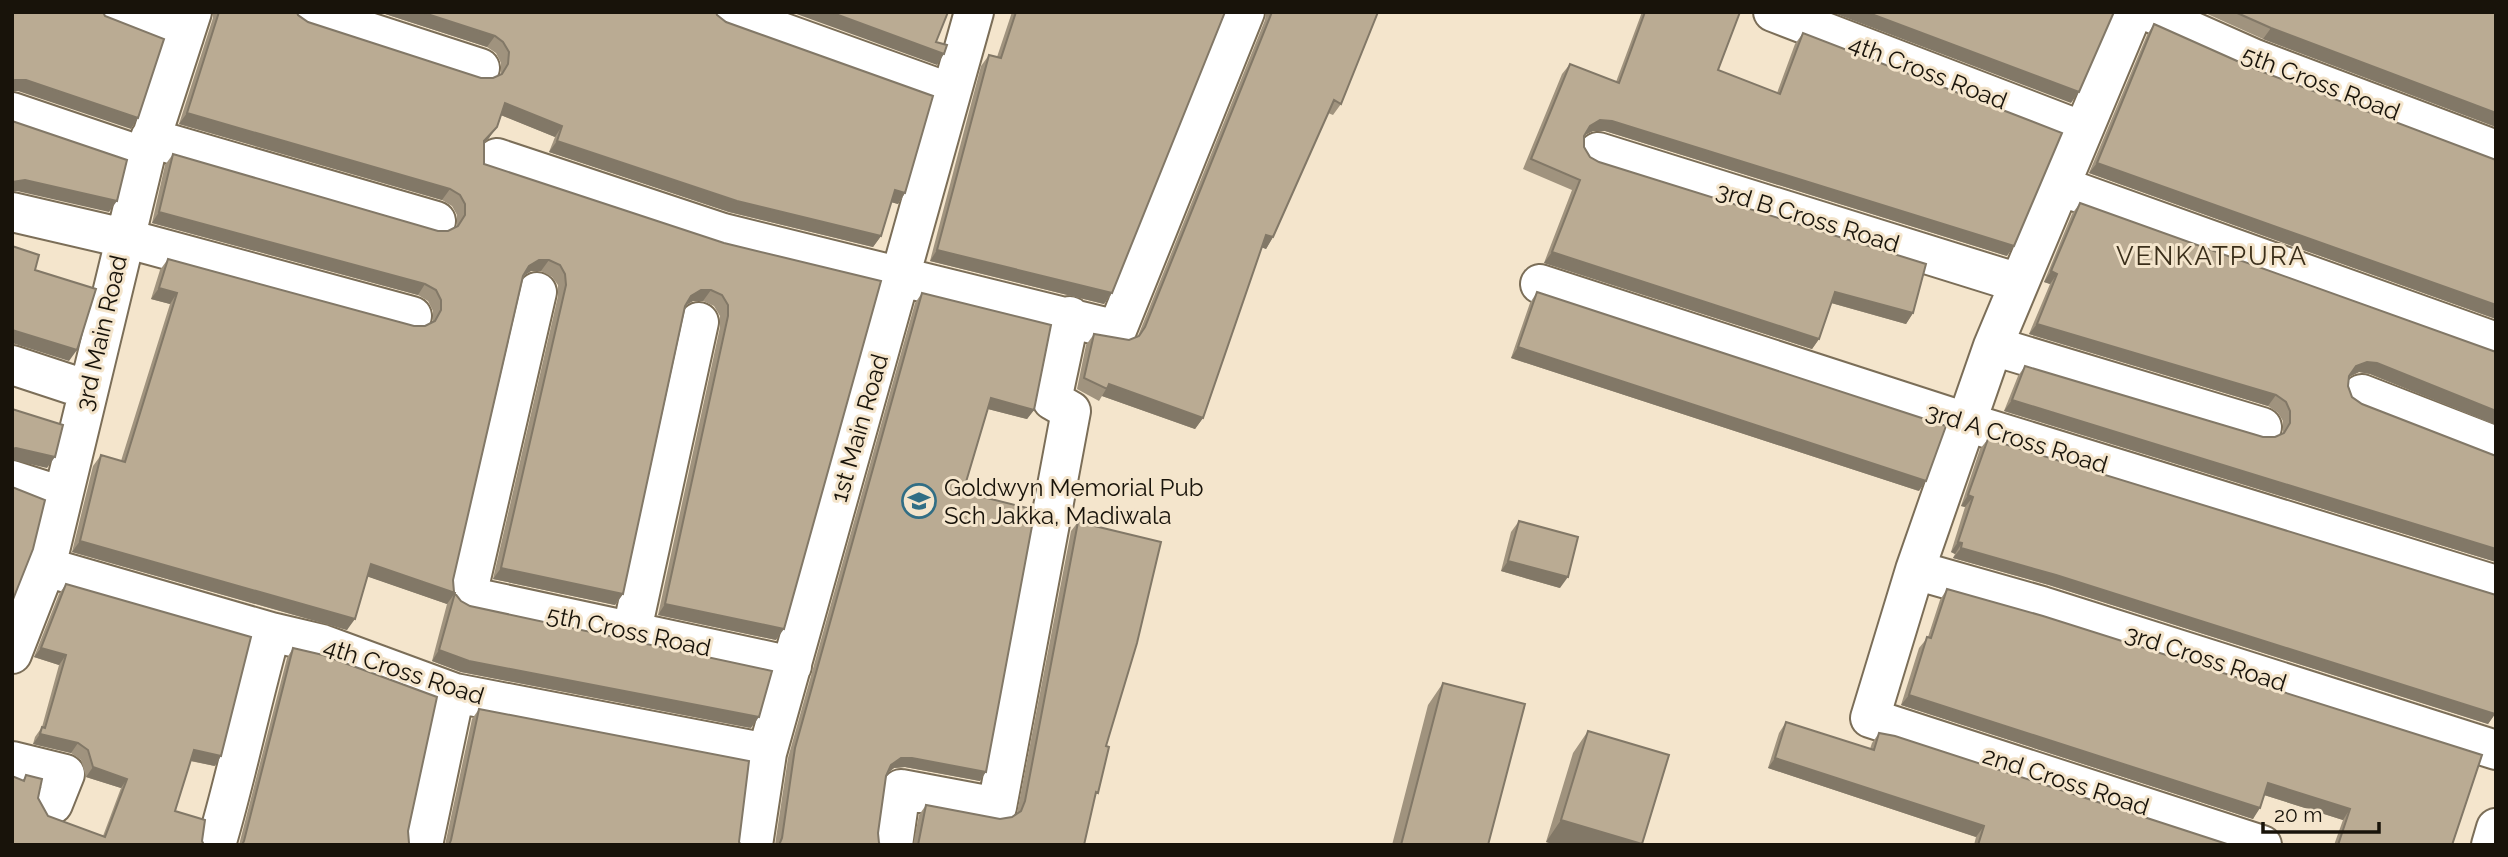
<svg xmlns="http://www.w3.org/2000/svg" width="2508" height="857" viewBox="0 0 2508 857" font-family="Raleway,sans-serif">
<rect width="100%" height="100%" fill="#f4e5cc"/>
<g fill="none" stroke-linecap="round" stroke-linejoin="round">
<g stroke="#7b6e58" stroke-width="42">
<path id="minor" d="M113,12L184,37
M307,12L480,68
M726,12L951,93
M1773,12L2083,131
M2133,12L1993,346L1915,570L1870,718L2262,845
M2149,12L2255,59L2496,150
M12,112L145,157
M150,138L436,221
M1598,152L2019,283
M497,158L723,233L1117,330L1245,12
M2060,186L2496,342
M12,212L124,238L412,316
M1540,284L1966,422L2496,585
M537,292L467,596L792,666
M1993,346L2262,427
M12,365L88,390
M2362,394L2496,446
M12,480L62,496
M46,567L271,632L322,644L455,693L767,753
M1915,570L2042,606L2496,750
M632,630L699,322
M12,654L46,567L145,157L192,12
M12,761L65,774L53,804
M216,845C237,774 251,703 271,632
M423,845L455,693
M753,845L767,753L974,12
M893,845L901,789L997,807L1071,411L1052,400L1070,316
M2491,845L2496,828"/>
</g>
<use href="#minor" stroke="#fff" stroke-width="38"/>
</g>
<path fill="#a0937e" d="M213,12H297L298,15L308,22L481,78H493L501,74V63L496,53L487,47L379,12H716L717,15L905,193L898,204L891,202L881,236L873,247L729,212L549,152L555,137L501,115L489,138L484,144V164L724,243L776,640L658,615L720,327V316L714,306L703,301H693L686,305L623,594L615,605L493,579L558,296V285L552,277L541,271H531L524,275L453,580L454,592L461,601L470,606L751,728L461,672L432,661L447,604L367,576L347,630L72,552L93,466L101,455L121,461L170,304L151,299L160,270L168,259L414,326H425L433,321V311L428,301L418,295L152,223L165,165L173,154L438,231H448L457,226V215L452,206L442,200L179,124L213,18Z
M1012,12H1225L1112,293L1104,304L930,261L981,66L989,55L997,57Z
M1266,12H1378L1341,104L1333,115L1328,113L1273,237L1266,249L1262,247L1203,418L1195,429L1102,396L1099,401L1077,389L1086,345L1094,334L1129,340L1138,336L1265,20Z
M1642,12H1740L1718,70L1777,93L1795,44L1803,33L2007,256L1605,131H1593L1585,135L1584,147L1590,157L1599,162L1913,313L1906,324L1831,303L1819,339L1812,349L1544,263L1572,190L1523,169L1562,74L1570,64L1616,82Z
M2203,12H2496V127L2263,39Z
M2154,24L2496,319L2089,173L2147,35Z
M2080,203L2496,352V425L2370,374L2359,372L2349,377L2348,386L2352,397L2362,404L2496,456V562L2004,411L2018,376L2025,366L2263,437H2275L2283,433V421L2278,413L2268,406L2029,334L2050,284L2044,282L2072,214Z
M1537,292L1919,491L1511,358L1530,303Z
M922,293L1034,410L1027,419L988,409L963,492L980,781L905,767L894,768L888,773L886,776L878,833L879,843L881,845H775L788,758L915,303Z
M1988,439L2495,714L2488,724L2049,585L1953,558L1955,554L1951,552L1965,507L1961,506L1980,449Z
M1519,521L1560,588L1501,571L1511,532Z
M1078,522L1106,746L1084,845H913L919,815L926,805L1000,819L1012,817L1017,813L1071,531Z
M66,584L215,766L190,761L175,811L202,841L12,845L23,780L26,775L48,816L103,836L121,788L86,777L81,760L71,753L33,744L35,737L42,727L59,665L34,657L59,594Z
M1947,589L2452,845H2334L2343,820L2264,795L2253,819L1901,705L1919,648L1928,637L1940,600Z
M293,648L408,831L409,843L411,845H239L287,658Z
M1443,683L1488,845H1392L1428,705Z
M479,709L739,842L741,845H445L472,719Z
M1786,722L1870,749L1872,743L1879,733L2230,845H1974L1976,837L1768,768L1779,733Z
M1588,731L1669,755L1641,845H1556L1546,842L1573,753Z"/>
<path fill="#827867" d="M379,12H421L495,36L487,47Z
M791,12H830L944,54L937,65Z
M1831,12H1866L2079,92L2071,103Z
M2271,28L2496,113V127L2263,39Z
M15,80H26L138,118L131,129L18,91H12V81Z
M505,103L562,126L555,137L498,114Z
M187,113L450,189L442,200L179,124Z
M1600,120L1612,121L2014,246L2007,256L1605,131H1593L1583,136L1590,126Z
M497,127L489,138L476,152L484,141Z
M557,141L881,236L873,247L729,212L549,152Z
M2097,163L2496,305V319L2089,173Z
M25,180L117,201L109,212L17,191L12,192V182Z
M895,190L905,193L898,204L887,201Z
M159,212L425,284L418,295L152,223Z
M1266,235L1273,237L1266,249L1258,246Z
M937,250L1112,293L1104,304L930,261Z
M1552,252L1819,339L1812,349L1544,263Z
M539,260H549L541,271H531L522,277L529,266Z
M2051,271L2057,274L2050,284L2044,282Z
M159,288L177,293L170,304L151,299Z
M701,290H711L703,301H693L683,307L691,296Z
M1835,292L1913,313L1906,324L1828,302Z
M2037,324L2276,395L2268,406L2029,334Z
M12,330L77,350L69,361L12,343Z
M1518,347L1926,481L1919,491L1511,358Z
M2367,362L2377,363L2496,411V425L2370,374L2359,372L2349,377L2356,366Z
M1109,384L1203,418L1195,429L1102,396Z
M991,398L1034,410L1027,419L984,408Z
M2012,400L2496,549V562L2004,411Z
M16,448L55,457L47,468L12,460V449Z
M1968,495L1973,497L1965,507L1961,506Z
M80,541L355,619L347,630L72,552Z
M1958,542L1962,543L1955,554L1951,552Z
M1961,548L2056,575L2495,714L2488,724L2049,585L1953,558Z
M1508,561L1568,577L1560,588L1501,571Z
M371,564L455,593L447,604L363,575Z
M501,568L623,594L615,605L493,579Z
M665,604L784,629L776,640L658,615Z
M41,648L66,655L59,665L34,657Z
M439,650L759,717L751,728L461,672L432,661Z
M1909,695L2260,808L2253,819L1901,705Z
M40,734L78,743L71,753L33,744Z
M194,750L221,756L215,766L187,760Z
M901,758H912L986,772L980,781L905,767L894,768L885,775L891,765Z
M1775,758L1984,826L1976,837L1768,768Z
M93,767L127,779L121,788L86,777Z
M2268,783L2350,809L2343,820L2261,794Z
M1561,820L1642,844L1556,845L1546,842Z"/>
<path fill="#baab93" stroke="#827867" stroke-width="2" d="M12,12H103L105,16L164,39L138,118L26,80H15L12,81Z
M219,12H297L298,15L308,22L481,78H493L502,74L508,64L509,52L503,42L495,36L421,12H716L717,15L726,22L933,96L905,193L895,190L881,236L737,201L557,141L562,126L505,103L497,127L484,141V164L724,243L881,281L784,629L665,604L728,316V305L722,295L711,290H701L691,296L685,306L623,594L501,568L566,285L565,274L560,265L549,260H539L529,266L523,276L453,580L454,592L461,601L470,606L772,671L759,717L469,661L439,650L455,593L371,564L355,619L80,541L101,455L125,462L177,293L159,288L168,259L414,326H425L435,321L441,310V300L436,290L425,284L159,212L173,154L438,231H448L458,226L465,215V204L460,195L450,189L187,113Z
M830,12H948L936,42L947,45L944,54Z
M1016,12H1225L1112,293L937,250L989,55L1001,58Z
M1272,12H1378L1341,104L1334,100L1273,237L1266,235L1203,418L1109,384L1107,389L1084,378L1094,334L1129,340L1139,336L1145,327Z
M1645,12H1740L1718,70L1780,94L1803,33L2062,133L2014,246L1612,121L1600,120L1590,126L1584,136V147L1590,157L1599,162L1926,264L1913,313L1835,292L1819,339L1552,252L1580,180L1531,159L1570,64L1619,83Z
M1866,12H2114L2079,92Z
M2235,12H2496V113L2271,28Z
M2154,24L2255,69L2496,160V305L2097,163Z
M12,121L127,160L117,201L25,180L12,182Z
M2080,203L2496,352V411L2377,363L2367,362L2356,366L2349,376L2348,386L2352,397L2362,404L2496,456V549L2012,400L2025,366L2263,437H2275L2284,433L2290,423V411L2286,402L2276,395L2037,324L2057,274L2051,271Z
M12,246L39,255L35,270L96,289L77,350L12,330Z
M1537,292L1946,426L1926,481L1518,347Z
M922,293L1051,325L1034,410L991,398L963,492L1035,510L986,772L912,758H901L891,765L886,776L878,833L879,843L881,845H779L782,838L795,748Z
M12,409L63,425L55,457L16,448L12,449Z
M1988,439L2496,595L2495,714L2056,575L1961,548L1962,543L1958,542L1973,497L1968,495Z
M12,487L45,500L33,549L12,602Z
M1519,521L1578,537L1568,577L1508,561Z
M1078,522L1161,542L1137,643L1106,746L1109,747L1098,793L1096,792L1084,845H918L926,805L1000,819L1012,817L1021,811L1025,801Z
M66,584L251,637L221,756L194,750L175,811L205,820L202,841L204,845H12V776L24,781L26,775L42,779L38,798L48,816L105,837L127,779L93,767L88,750L78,743L40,734L42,727L45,728L66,655L41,648Z
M1947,589L2043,616L2482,755L2452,845H2338L2350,809L2268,783L2260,808L1909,695L1927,637L1931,638Z
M293,648L323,655L437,697L408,831L409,843L411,845H242L244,841Z
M1443,683L1525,704L1488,845H1401Z
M479,709L749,761L739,842L741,845H449L451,840Z
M1786,722L1874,750L1879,733L1895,736L2230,845H1978L1984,826L1775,758Z
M1588,731L1669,755L1642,844L1561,820Z"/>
<defs>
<g id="school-ring" transform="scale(1.75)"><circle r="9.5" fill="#f4e5cc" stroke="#316e85" stroke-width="1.5"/><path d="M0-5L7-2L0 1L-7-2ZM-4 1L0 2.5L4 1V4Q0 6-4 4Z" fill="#316e85"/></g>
</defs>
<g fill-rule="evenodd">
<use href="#school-ring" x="919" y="501"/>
</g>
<g text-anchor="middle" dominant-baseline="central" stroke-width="6" stroke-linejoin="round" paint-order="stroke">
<g font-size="24" fill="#18130a" stroke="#f4e5cc">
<text transform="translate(1928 72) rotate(21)">4th Cross Road</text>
<text transform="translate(2321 83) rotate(21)">5th Cross Road</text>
<text transform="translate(1808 217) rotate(17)">3rd B Cross Road</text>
<text transform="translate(101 333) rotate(-77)">3rd Main Road</text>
<text transform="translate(859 428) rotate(-74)">1st Main Road</text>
<text transform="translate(2017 438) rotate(17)">3rd A Cross Road</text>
<text transform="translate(629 631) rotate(12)">5th Cross Road</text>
<text transform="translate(2206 658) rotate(18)">3rd Cross Road</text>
<text transform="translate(404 671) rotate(18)">4th Cross Road</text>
<text transform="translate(2066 781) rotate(18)">2nd Cross Road</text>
</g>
<g font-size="24" fill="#18130a" stroke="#f4e5cc" text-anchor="start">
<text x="944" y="487">Goldwyn Memorial Pub<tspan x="944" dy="28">Sch Jakka, Madiwala</tspan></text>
</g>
<g font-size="26" letter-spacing="2" fill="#3a2e1a" stroke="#f4e5cc">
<text x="2212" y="256">VENKATPURA</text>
</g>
</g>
<rect width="2508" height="857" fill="none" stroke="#18130a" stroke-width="28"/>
<path d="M2263 822v10h116v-10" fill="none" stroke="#18130a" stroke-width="3.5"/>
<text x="2274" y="822" font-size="21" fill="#18130a" stroke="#f4e5cc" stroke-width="5" paint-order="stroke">20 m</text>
</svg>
